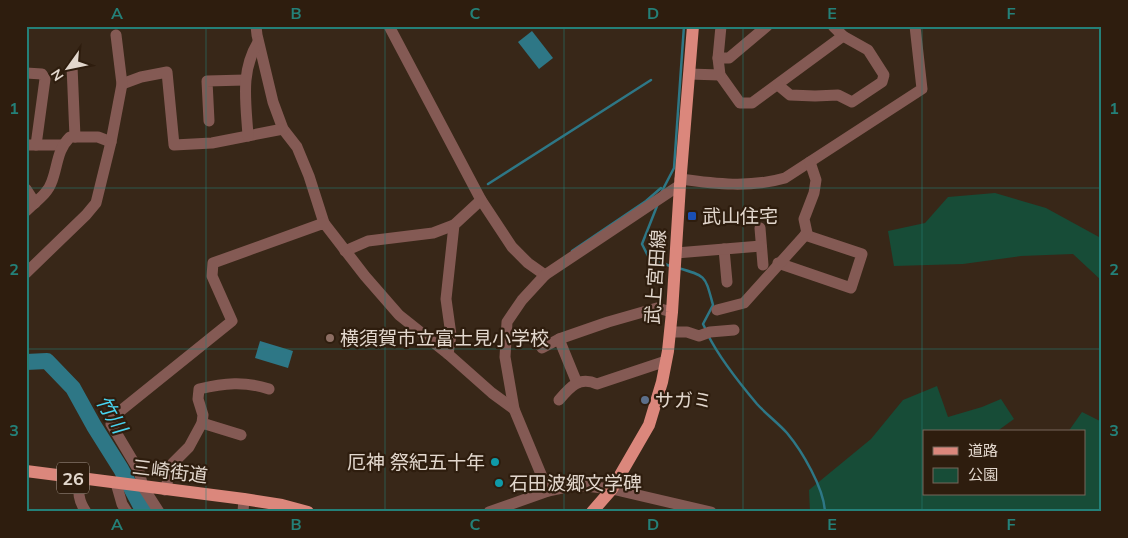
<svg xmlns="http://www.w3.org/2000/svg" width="1128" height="538" viewBox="0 0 1128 538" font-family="Mulish,'Noto Sans JP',sans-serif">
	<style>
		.green { fill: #174c37 }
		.water { fill: #2e7786 }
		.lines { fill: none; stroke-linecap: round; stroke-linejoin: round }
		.stream { stroke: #2e7786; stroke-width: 2.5 }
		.river { stroke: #2e7786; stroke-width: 16 }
		.minor { stroke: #845a54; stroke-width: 11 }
		.major { stroke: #db877c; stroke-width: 12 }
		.grid { fill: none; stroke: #248078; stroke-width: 1; stroke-opacity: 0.55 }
		.transit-dot { fill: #1a4fb4; stroke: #2e1d0e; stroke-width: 2 }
		.education-dot { fill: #8d6e63; stroke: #2e1d0e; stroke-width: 2 }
		.service-dot { fill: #5c6f8a; stroke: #2e1d0e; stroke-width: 2 }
		.culture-dot { fill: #0f9aa8; stroke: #2e1d0e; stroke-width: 2 }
		.labels { text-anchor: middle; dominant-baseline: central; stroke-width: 4.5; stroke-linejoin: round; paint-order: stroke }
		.shield { fill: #2e1d0e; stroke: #ac9f94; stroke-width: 1 }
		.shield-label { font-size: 18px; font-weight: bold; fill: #e2d7cd }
		.poi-label { font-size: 19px; fill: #e2d7cd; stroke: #2e1d0e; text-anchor: start }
		.street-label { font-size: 19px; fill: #e2d7cd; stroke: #2e1d0e }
		.water-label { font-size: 20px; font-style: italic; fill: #48d5f1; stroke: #2e1d0e }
		.neatline { fill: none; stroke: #248078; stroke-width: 2 }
		.grid-label { font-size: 16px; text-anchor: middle; font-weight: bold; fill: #248078 }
	</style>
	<rect width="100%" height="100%" fill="#382718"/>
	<g class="green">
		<polygon points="995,193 1046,208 1099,237 1102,241 1102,281 1073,254 1021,256 963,264 894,266 888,231 925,223 948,197"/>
		<polygon points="937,386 948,417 982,407 1001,399 1014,419 996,432 924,432 924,494 1084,494 1084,432 1068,432 1082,412 1102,422 1102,512 810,512 809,490 871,439 903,400"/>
	</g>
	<g class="water">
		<polygon points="532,31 553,58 539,69 518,42"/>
		<polygon points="260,341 293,351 288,368 255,358"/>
	</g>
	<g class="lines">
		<g class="stream">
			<polyline points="488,184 651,80"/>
			<polyline points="661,193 674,168 684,26"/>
			<polyline points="657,206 642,244 649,258 670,266"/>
			<polyline points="572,251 646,201 661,188"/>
			<path d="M678,268C707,276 705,276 713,305L703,324L706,330"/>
			<path d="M708,335C719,357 741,385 757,404C766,414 778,423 787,433C802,451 824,488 825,512"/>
		</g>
		<polyline class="river" points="26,362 47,361 73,388 94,426 121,469 144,512"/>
		<g class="minor">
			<polyline points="256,26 257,35 273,102 283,129 297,147 309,176 324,223"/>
			<polyline points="389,26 481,200 512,247 528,263 545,275"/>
			<polyline points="721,26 718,58 720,75 740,103 752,103 843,36"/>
			<polyline points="718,58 729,58 767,26"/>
			<polyline points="72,66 75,137"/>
			<polyline points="26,73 42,74 45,79 36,145"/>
			<polyline points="689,74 720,75"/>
			<polyline points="122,84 141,77 167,72 174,145 212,143 283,129"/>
			<polyline points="778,85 790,95 815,96 838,95 852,102 882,82 884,75 868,50 843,36 833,26"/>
			<polyline points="209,121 207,81 245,80"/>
			<path d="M248,136C246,102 240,72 258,42"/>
			<polyline points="26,145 62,145"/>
			<path d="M680,179C716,184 750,188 785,178L922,89L915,26"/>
			<polyline points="26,189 35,203"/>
			<path d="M26,211C35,202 48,194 52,181C58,165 57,150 70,137H98L111,142"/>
			<polyline points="760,228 763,265"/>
			<polyline points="724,249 727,282"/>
			<polyline points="345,251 368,241 433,233 454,225"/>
			<polyline points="676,253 761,246"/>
			<polyline points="778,263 851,288 862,254 805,235"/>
			<polyline points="26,273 86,215 96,203 111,142 122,84 116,35"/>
			<polyline points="717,310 744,303 807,233 804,219 814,193 816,180 810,162"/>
			<polyline points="670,332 687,332 699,336 710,332 734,330"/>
			<polyline points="559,339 577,383"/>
			<polyline points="542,348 559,339 608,322 657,308 672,312"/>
			<polyline points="448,354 451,335 446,299 454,225 481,200"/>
			<path d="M559,400C570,387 579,376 597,384L666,361"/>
			<polyline points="202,423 241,435"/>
			<path d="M80,479C78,493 78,500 86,512"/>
			<polyline points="116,483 122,504 127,512"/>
			<path d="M165,490L173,463L189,447L202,423L203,415L198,399L199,389C224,383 245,381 269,389"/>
			<polyline points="548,491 514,409 505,357 507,322 522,300 545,275 680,185"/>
			<polyline points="159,512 143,487 139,471 111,424 114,416 232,321 212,276 213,263 324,223 365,276 399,315 448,354 492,393 514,409"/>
			<polyline points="243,512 244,499"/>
			<polyline points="489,512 548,491 576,485 612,489 711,512"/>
		</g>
		<g class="major">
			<polyline points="26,471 244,499 282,505 308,512"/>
			<polyline points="592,512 612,489 649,425 662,382 668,351 672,312 680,185 693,26"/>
		</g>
	</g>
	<path class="grid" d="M206,26V512M385,26V512M564,26V512M743,26V512M922,26V512M26,188H1102M26,349H1102"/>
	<rect class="transit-dot" x="687" y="211" width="10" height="10" rx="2.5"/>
	<circle class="education-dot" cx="330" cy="338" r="5"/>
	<circle class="service-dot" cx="645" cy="400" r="5"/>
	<g class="culture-dot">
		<circle cx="495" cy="462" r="5"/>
		<circle cx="499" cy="483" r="5"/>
	</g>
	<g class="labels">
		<rect class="shield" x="57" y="462.5" width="32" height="31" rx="4"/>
		<g class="shield-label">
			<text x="73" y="478">26</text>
		</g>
		<g class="poi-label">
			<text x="702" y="216">武山住宅</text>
			<text x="340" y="338">横須賀市立富士見小学校</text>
			<text x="655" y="400">サガミ</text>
			<text x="485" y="462" text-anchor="end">厄神 祭紀五十年</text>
			<text x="509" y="483">石田波郷文学碑</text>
		</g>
		<g class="street-label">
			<text transform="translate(655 277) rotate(-86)">武上宮田線</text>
			<text transform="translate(170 471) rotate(7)">三崎街道</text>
		</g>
		<g class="water-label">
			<text transform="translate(112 414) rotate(60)">竹川</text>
		</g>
	</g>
	<rect width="1128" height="538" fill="none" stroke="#2e1d0e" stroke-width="55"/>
	<rect x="923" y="430" width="162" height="65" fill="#2e1d0e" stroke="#76675a"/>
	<rect x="933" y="447" width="25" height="8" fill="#db877c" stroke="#76675a"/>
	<text x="968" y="456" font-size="15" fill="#e2d7cd">道路</text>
	<rect x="933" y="468" width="25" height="15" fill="#174c37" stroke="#76675a"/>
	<text x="968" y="480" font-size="15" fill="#e2d7cd">公園</text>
	<g transform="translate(68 68) rotate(237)" stroke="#2e1d0e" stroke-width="4" paint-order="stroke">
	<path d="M0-4L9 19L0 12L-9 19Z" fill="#e2d7cd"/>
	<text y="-8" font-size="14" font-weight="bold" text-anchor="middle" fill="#e2d7cd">N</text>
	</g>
	<rect x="28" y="28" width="1072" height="482" class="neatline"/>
	<g class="grid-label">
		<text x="117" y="19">A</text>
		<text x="296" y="19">B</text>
		<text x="475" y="19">C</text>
		<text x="653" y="19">D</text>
		<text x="832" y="19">E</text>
		<text x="1011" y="19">F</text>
		<text x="14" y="114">1</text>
		<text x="1114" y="114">1</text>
		<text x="14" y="275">2</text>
		<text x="1114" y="275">2</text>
		<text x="14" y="436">3</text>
		<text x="1114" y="436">3</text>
		<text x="117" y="530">A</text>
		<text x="296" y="530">B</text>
		<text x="475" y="530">C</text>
		<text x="653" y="530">D</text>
		<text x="832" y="530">E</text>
		<text x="1011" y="530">F</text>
	</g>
</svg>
